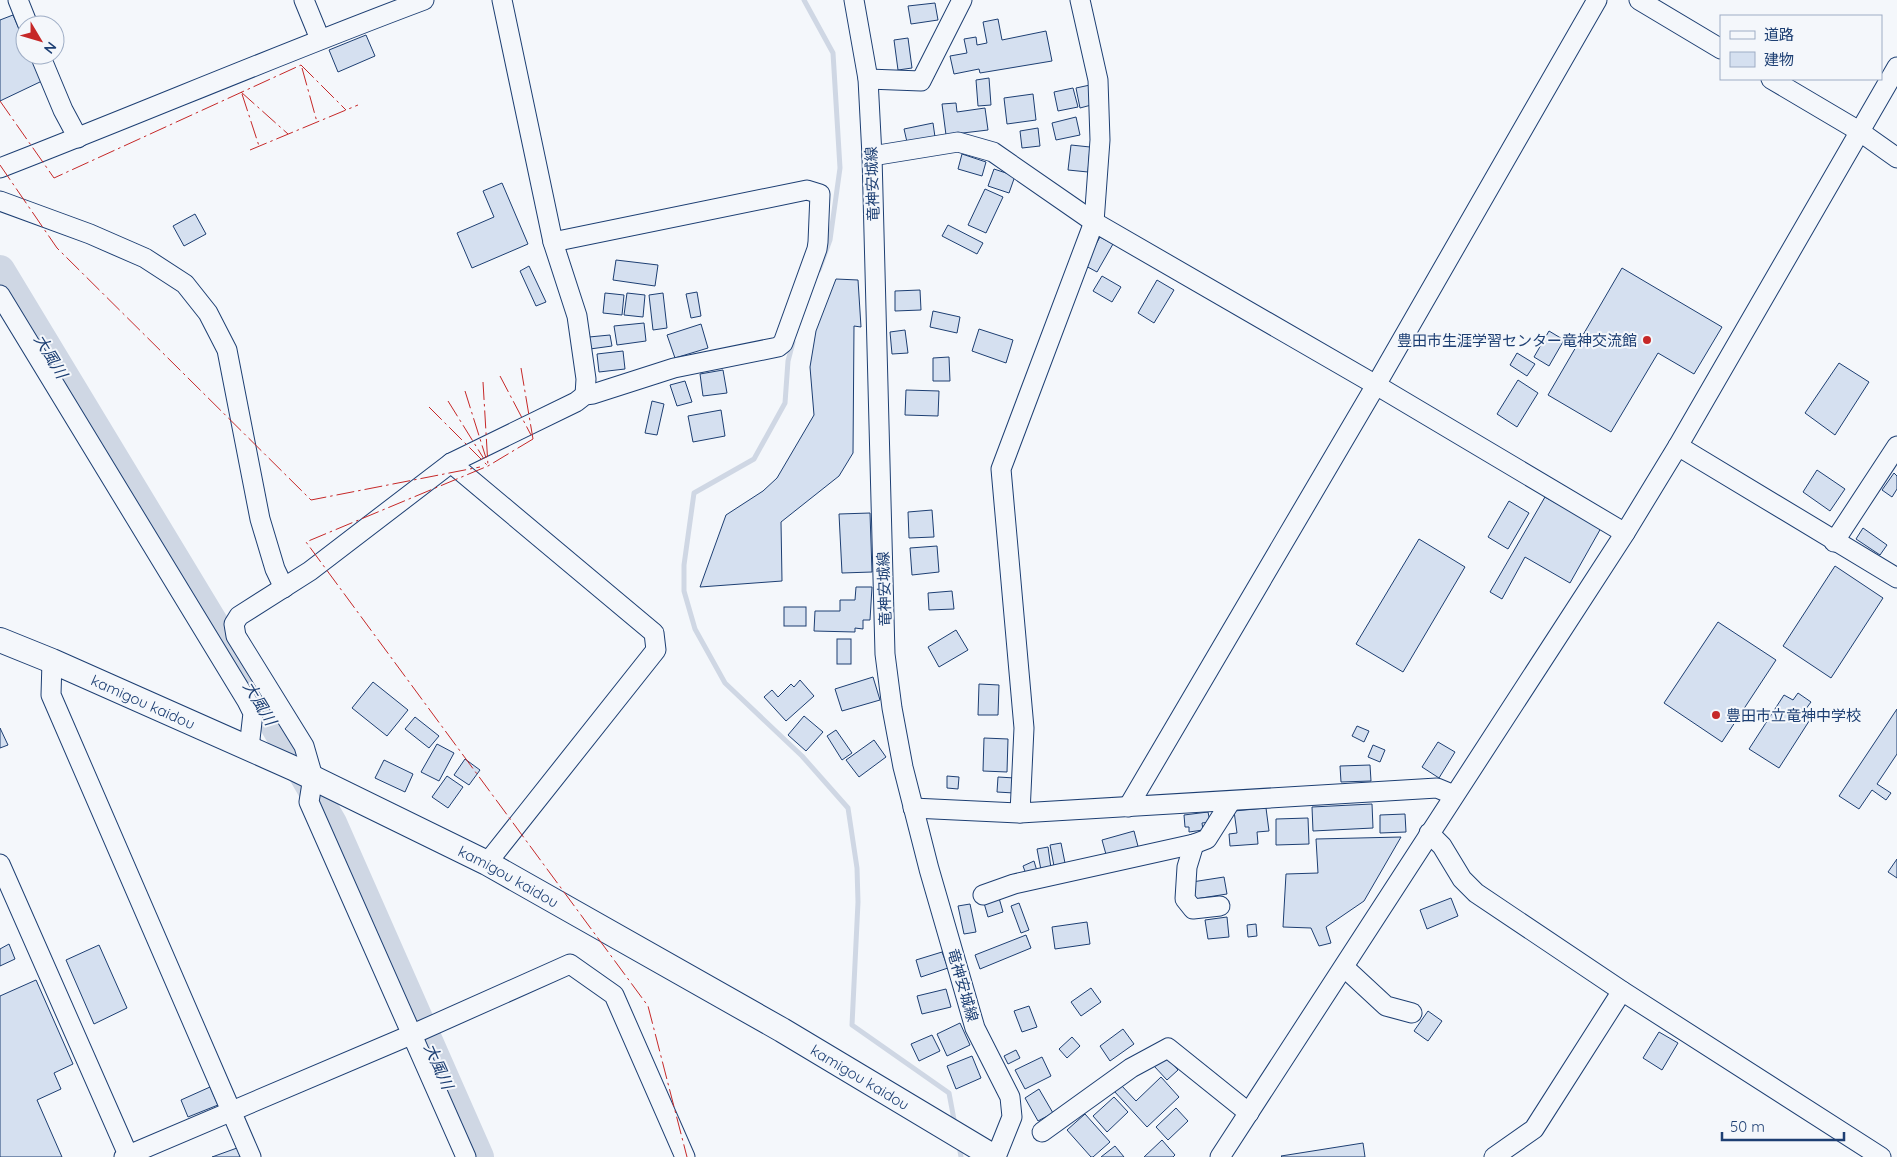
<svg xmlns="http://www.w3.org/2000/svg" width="1897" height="1157" viewBox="0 0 1897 1157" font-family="Quicksand,'Noto Sans JP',sans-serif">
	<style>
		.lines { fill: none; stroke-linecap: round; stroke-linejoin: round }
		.stream { stroke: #cfd7e4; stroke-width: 5 }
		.river { stroke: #cfd7e4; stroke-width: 30 }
		.building { fill: #d5e0f0; stroke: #1d3f73 }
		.minor-casing { stroke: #1d3f73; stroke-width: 21 }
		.major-casing { stroke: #1d3f73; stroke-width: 26 }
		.minor { stroke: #f4f7fb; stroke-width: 19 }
		.major { stroke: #f4f7fb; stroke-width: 24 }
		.power { stroke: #c62828; stroke-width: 1; stroke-dasharray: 18 4 2.5 4; stroke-linecap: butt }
		.poi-dot { fill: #c62828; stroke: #f4f7fb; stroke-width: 2 }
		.labels { text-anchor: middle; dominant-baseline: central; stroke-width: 4; stroke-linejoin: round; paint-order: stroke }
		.street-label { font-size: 15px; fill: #1d3f73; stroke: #f4f7fb }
		.poi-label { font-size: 15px; fill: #1d3f73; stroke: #f4f7fb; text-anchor: end }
		.water-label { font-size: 16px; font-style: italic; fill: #1d3f73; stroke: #f4f7fb }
	</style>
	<rect width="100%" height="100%" fill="#f4f7fb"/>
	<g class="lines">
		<g class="stream">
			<polyline points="804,0 833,53 840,168 830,240 819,270"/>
			<polyline points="793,342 788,361 785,403 754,459 694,493 684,565 684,591 695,629 725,683 802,756 848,808 857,868 858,902 852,1025 949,1093 955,1125"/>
			<polyline points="959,1145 961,1157"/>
		</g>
		<polyline class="river" points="0,270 263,705 332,823 479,1157"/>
	</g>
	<g class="building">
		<polygon points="935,3 938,20 911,24 908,6"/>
		<polygon points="13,15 25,42 25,55 31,55 42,81 0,101 0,20"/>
		<polygon points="998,19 1002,40 1046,31 1052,61 980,73 979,69 954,74 950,56 967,53 964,39 976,37 977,45 987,43 983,22"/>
		<polygon points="366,35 375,56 338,72 329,50"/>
		<polygon points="908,38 912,68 898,70 894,40"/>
		<polygon points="989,78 991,105 978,106 976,80"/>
		<polygon points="1090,85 1095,104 1080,108 1076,88"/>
		<polygon points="1073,88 1078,107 1058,111 1054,92"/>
		<polygon points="1033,94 1036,120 1007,124 1004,98"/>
		<polygon points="956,103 957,112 985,108 988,130 946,135 942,104"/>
		<polygon points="1076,117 1080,135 1056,140 1052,123"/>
		<polygon points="933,123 935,137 907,142 904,129"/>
		<polygon points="1038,128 1040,146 1022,148 1020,131"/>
		<polygon points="1071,145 1090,147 1088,172 1068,170"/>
		<polygon points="962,154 986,162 982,176 958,169"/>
		<polygon points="994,169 1015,176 1009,193 988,186"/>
		<polygon points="502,183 528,244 472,268 457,233 494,217 483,191"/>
		<polygon points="985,189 1003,197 986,233 968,225"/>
		<polygon points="195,214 206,234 184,246 173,226"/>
		<polygon points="948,225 983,243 977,254 942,236"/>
		<polygon points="1100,237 1113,244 1097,272 1084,265"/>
		<polygon points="616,260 658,265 655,286 613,280"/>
		<polygon points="529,266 546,302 536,306 520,271"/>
		<polygon points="1622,268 1722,327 1694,374 1658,353 1611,432 1548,395"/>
		<polygon points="1102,276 1121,287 1112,302 1093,291"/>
		<polygon points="836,279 858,280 861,327 854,326 853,453 839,476 781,522 782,581 700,587 726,515 763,491 777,478 814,415 810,367 816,331"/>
		<polygon points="1157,280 1174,290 1154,323 1138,313"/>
		<polygon points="920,290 921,310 895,311 895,291"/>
		<polygon points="697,292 701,316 691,318 686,294"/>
		<polygon points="605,293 624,295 622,315 603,313"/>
		<polygon points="627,293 645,295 643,317 624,315"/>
		<polygon points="663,293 667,328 653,330 649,295"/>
		<polygon points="933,311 960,317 957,333 930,327"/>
		<polygon points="644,323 646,341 617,345 614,326"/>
		<polygon points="701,324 708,348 675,358 667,335"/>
		<polygon points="979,329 1013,340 1006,363 972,351"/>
		<polygon points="905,330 908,353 892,354 890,332"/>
		<polygon points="1549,331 1564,340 1549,366 1534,357"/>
		<polygon points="610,335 612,346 590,349 589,337"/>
		<polygon points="623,351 625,369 599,372 597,354"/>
		<polygon points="1517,353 1535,364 1527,376 1510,365"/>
		<polygon points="949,357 950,381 933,381 933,358"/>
		<polygon points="1839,363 1869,382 1835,435 1805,413"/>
		<polygon points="723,370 727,393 703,396 700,374"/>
		<polygon points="1518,380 1538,393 1517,427 1497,414"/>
		<polygon points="685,381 692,402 677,406 670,385"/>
		<polygon points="906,390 939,391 938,416 905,415"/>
		<polygon points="652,401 664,404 657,435 645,433"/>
		<polygon points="721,410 725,436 693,442 688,416"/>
		<polygon points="1817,470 1845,489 1830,511 1803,492"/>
		<polygon points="1894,473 1897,476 1897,489 1892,497 1882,490"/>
		<polygon points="1545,497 1601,528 1570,583 1525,557 1502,599 1490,592"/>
		<polygon points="1509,501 1529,513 1508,549 1488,537"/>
		<polygon points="932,510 934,537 909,538 908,512"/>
		<polygon points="870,513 872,572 842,573 839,514"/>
		<polygon points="1863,528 1887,545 1880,555 1856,539"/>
		<polygon points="1419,539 1465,567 1403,672 1356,644"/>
		<polygon points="937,546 939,572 912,575 910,548"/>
		<polygon points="1835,566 1883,598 1831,678 1783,646"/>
		<polygon points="856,587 872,587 870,620 863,620 863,629 855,628 855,632 814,631 815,611 840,611 840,600 855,600"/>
		<polygon points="952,591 954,609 929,610 928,593"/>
		<rect x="784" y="607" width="22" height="19"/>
		<polygon points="1718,622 1776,660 1722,742 1664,703"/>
		<polygon points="956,630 968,650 939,667 928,647"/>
		<rect x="837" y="639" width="14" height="25"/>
		<polygon points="873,677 880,700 842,711 835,689"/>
		<polygon points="800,680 814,696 786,721 764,697 772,690 778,697 791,684 794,687"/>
		<polygon points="373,682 408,710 387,736 352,708"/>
		<polygon points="979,684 999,685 998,715 978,715"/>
		<polygon points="1798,693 1811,702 1805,710 1813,715 1779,768 1749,749 1784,695 1793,700"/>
		<polygon points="1897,709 1897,754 1877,784 1891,793 1886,800 1872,790 1859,809 1839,796"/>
		<polygon points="804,716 823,732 806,751 788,735"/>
		<polygon points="415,717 439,736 429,748 405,729"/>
		<polygon points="1357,726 1369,731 1364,742 1352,736"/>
		<polygon points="0,728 8,745 0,748"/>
		<polygon points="836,730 852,753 842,760 827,736"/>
		<polygon points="984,738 1008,739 1007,772 983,771"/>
		<polygon points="874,740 886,757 859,777 846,760"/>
		<polygon points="1438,742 1455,752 1439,778 1422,767"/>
		<polygon points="437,744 454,753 439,781 421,772"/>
		<polygon points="1373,745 1385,750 1380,762 1368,757"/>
		<polygon points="465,759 480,770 469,785 454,775"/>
		<polygon points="384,760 413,774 405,792 375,778"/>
		<polygon points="1370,765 1371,781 1341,782 1340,766"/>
		<polygon points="447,776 463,787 448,808 432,797"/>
		<polygon points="947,776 959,777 958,789 947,788"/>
		<polygon points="998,777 1015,778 1014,793 997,792"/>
		<polygon points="1372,804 1373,828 1313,831 1312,807"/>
		<polygon points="1266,808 1269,831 1257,832 1258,844 1230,846 1229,834 1237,833 1234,811"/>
		<polygon points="1208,812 1210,822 1202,823 1203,830 1189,832 1189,827 1185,827 1184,815"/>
		<polygon points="1405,814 1406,832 1380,833 1380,815"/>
		<polygon points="1308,818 1309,844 1276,845 1276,819"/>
		<polygon points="1134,831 1139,850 1107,858 1102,840"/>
		<polygon points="1401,837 1364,901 1326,927 1331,943 1319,946 1311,928 1283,927 1286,874 1318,873 1316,839"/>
		<polygon points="1061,843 1065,863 1054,866 1050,845"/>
		<polygon points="1048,847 1051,868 1041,870 1037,849"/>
		<polygon points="1897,859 1897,878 1888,872"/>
		<polygon points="1034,861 1037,871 1026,874 1023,866"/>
		<polygon points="1224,877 1227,894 1195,899 1192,882"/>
		<polygon points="999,898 1003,912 988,917 984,903"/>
		<polygon points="1451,898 1458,916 1427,929 1420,910"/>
		<polygon points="1019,903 1029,930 1021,933 1011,906"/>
		<polygon points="970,904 976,932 964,934 958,906"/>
		<polygon points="1227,917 1229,937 1208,939 1205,920"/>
		<polygon points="1087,922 1090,944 1055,949 1052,927"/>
		<polygon points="1256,924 1257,936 1248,937 1247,925"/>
		<polygon points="1026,935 1031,948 980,969 975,955"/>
		<polygon points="9,944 15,959 0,966 0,949"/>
		<polygon points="99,945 127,1008 94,1024 66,960"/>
		<polygon points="942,952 948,968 921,977 916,960"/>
		<polygon points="36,980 73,1064 54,1073 61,1089 37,1100 62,1157 0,1157 0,996"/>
		<polygon points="1091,988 1101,1002 1081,1016 1071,1002"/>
		<polygon points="946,989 951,1007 922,1014 917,996"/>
		<polygon points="1029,1006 1037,1027 1022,1032 1014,1011"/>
		<polygon points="1428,1011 1442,1021 1428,1041 1414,1031"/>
		<polygon points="960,1023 970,1045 947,1056 937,1034"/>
		<polygon points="1123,1029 1134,1044 1110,1061 1100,1046"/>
		<polygon points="1659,1032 1678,1043 1662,1070 1643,1058"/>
		<polygon points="932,1035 940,1051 919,1061 911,1044"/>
		<polygon points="1072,1037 1080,1046 1067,1058 1059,1049"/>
		<polygon points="1016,1050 1020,1058 1008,1064 1004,1056"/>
		<polygon points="972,1056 981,1078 956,1089 947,1066"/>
		<polygon points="1166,1056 1178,1070 1167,1080 1154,1066"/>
		<polygon points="1042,1057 1051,1076 1025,1089 1015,1070"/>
		<polygon points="1161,1077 1179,1097 1147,1127 1114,1091 1121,1085 1136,1101"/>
		<polygon points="210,1087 218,1105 188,1117 181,1100"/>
		<polygon points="1039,1089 1053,1113 1038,1121 1025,1098"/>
		<polygon points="1114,1097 1128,1112 1107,1132 1093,1116"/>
		<polygon points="1176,1108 1188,1121 1168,1140 1156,1127"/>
		<polygon points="1085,1114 1110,1142 1093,1157 1091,1157 1067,1130"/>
		<polygon points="1162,1140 1175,1155 1173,1157 1144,1157"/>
		<polygon points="1363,1143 1365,1157 1282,1157 1281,1156"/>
		<polygon points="1115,1146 1124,1157 1101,1157"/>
		<polygon points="237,1148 241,1157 212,1157"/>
	</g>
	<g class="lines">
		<g class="minor-casing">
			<g id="minor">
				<polyline points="18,0 28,25"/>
				<polyline points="304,0 320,39"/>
				<polyline points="502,0 553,242 577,316 586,379 585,395"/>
				<polyline points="854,0 868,79 872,156 885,654 892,708 903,767 929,869 975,1028 1010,1097 1012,1117 996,1157"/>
				<polyline points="1639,0 1721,49"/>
				<polyline points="40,55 63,110 78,138"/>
				<polyline points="868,79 921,81 962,0"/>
				<polyline points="1771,79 1859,131 1897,158"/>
				<polyline points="872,156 958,142 993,152 1094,222 1376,385 1625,533"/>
				<path d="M0,168C142,113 282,53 424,0"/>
				<polyline points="0,201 90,234 145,258 185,284 208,313 227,350 260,519 275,569 284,588"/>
				<polyline points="0,295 247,701 253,713 249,748"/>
				<polyline points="1678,446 1897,578"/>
				<polyline points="451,463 654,633 656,650 487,863"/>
				<polyline points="1834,542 1897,446"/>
				<polyline points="52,661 51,695 251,1157"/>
				<polyline points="1128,807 1376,385 1597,0"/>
				<polyline points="913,808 1020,813 1437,788 1454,795"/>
				<polyline points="1020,813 1024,728 1001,469 1094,222 1100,140 1098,80 1080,0"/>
				<polyline points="1429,833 1442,846 1462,879 1476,893 1622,991 1881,1157"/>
				<polyline points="1194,844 1187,867 1185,899 1193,909 1220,906"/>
				<polyline points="0,864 129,1157"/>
				<polyline points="983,895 1014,884 1194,844 1207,839 1231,801"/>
				<polyline points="1345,968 1386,1006 1412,1013"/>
				<polyline points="1042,1132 1131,1068 1168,1048 1249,1113"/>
				<polyline points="124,1157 413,1034 570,964 614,995 685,1157"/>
				<polyline points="466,1157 309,802 313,777 304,746 236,636 234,624 239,616 310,571 451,463 576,402 585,395 593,394 674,368 778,347 783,343 817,249 818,242 820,194 807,190 553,242"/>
				<polyline points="1220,1157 1625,533 1678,446 1897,67"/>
				<polyline points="1494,1157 1534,1129 1622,991"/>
			</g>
		</g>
		<g class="major-casing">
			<g id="major">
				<path id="s1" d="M0,640L52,661L293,768L487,863L782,1030L994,1157"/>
			</g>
		</g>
		<use href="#minor" class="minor"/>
		<use href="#major" class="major"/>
		<g class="power">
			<polyline points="301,65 346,110"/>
			<polyline points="302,68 317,122"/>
			<polyline points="241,92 288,134"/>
			<polyline points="242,94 259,146"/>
			<polyline points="0,101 54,178 301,65"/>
			<polyline points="250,150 358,105"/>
			<polyline points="0,165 57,248 311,500 480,467"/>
			<polyline points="521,368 533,439"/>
			<polyline points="500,376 531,435"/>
			<polyline points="483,382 488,466"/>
			<polyline points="465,391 486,458"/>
			<polyline points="448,401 484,459"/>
			<polyline points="429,407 488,466"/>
			<polyline points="533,439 488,466 306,542 648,1006 687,1157"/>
		</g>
	</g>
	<g class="poi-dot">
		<circle cx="1647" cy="340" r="5"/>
		<circle cx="1716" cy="715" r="5"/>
	</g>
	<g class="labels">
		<g class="street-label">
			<text transform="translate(872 184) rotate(-92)">竜神安城線</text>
			<text transform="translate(884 589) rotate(-92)">竜神安城線</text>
			<text stroke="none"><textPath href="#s1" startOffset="156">kamigou kaidou</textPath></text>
			<text stroke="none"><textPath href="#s1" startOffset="561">kamigou kaidou</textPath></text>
			<text transform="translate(963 985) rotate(74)">竜神安城線</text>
			<text stroke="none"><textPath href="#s1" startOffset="966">kamigou kaidou</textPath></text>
		</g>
		<g class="poi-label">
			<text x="1637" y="340">豊田市生涯学習センター竜神交流館</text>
			<text x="1726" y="715" text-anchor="start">豊田市立竜神中学校</text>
		</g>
		<g class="water-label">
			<text transform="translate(51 356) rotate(59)">大風川</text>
			<text transform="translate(260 703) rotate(59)">大風川</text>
			<text transform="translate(439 1066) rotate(66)">大風川</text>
		</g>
	</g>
	<rect x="1720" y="15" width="162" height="65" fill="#f4f7fb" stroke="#9eadc5"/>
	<rect x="1730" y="31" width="25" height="8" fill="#f4f7fb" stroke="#9eadc5"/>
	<text x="1764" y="40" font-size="15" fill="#1d3f73">道路</text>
	<rect x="1730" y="52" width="25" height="15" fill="#d5e0f0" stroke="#9eadc5"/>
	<text x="1764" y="65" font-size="15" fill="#1d3f73">建物</text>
	<g transform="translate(40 40) rotate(128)"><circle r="24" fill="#f4f7fb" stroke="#9eadc5"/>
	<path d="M0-4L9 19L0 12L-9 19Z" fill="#c62828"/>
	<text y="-8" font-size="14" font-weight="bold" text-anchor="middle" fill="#1d3f73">N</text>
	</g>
	<path d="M1722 1132v8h122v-8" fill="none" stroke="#1d3f73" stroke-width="2.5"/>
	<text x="1730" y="1132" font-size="15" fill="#1d3f73" stroke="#f4f7fb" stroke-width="4" paint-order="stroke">50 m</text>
</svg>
